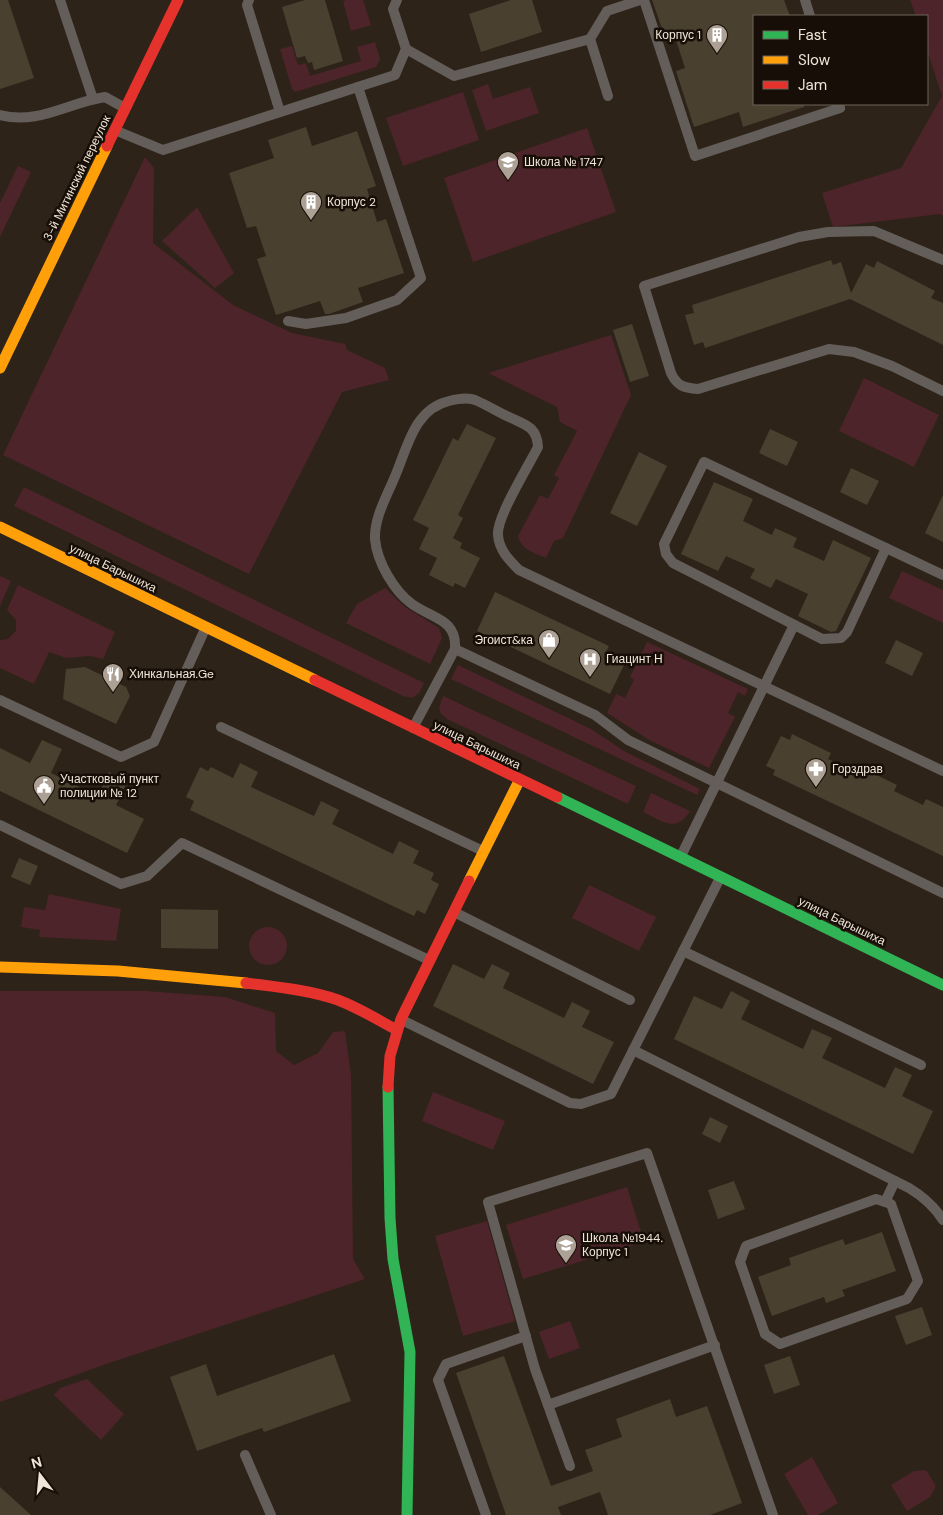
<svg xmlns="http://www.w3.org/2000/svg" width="943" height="1515" viewBox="0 0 943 1515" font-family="'DM Sans',sans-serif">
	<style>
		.green { fill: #4c242a }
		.building { fill: #49402f }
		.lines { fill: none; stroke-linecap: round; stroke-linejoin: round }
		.lane { stroke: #645e5a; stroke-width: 10 }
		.fast { stroke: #30b455; stroke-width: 11 }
		.slow { stroke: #ff9f0a; stroke-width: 11 }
		.jam { stroke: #e5322d; stroke-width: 11 }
		.labels { text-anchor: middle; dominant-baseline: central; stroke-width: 5; stroke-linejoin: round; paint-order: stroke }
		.poi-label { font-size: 12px; fill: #f1e5d9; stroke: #170f07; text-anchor: start }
		.street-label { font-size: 12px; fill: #f1e5d9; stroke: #170f07 }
	</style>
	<rect width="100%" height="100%" fill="#2e2319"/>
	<g class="green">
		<polygon points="347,0 363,0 371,25 351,31 343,1"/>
		<polygon points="910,0 943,0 943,216 940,214 833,227 822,193 901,168 942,96 927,50 927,16 916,16"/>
		<polygon points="375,42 380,59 376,67 295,92 292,89 280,49 292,46 298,65 306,63 310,76 361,61 357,47"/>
		<polygon points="488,84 493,99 530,87 539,113 486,131 472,90"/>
		<polygon points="463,92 479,140 403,166 386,118"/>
		<polygon points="587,128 616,212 473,262 444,178"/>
		<polygon points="145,157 154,168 153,243 233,305 292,333 345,344 347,350 385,368 389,380 342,392 249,574 3,455"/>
		<polygon points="18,166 31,172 0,237 0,203"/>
		<polygon points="197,207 234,273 215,288 162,241"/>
		<path d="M611,335L631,395L563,538L554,541L546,558C535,553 521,550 518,536L540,495L548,499L559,478L554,475L577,431L560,422L557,407L488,373Z"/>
		<polygon points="864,378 939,415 914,467 839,431"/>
		<polygon points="24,487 424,683 419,693 412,698 403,696 14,506"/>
		<polygon points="902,571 943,590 943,623 889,598"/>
		<polygon points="0,576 11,581 0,606"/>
		<polygon points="18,585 115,632 103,659 90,656 66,658 49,652 34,684 0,668 0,640 8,639 16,631 16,620 7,610"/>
		<polygon points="385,588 405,607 439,628 442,638 430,664 346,623 357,604"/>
		<polygon points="647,642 748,689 745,696 738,692 728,713 735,717 709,768 651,741 607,713 616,694 625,698 634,680 630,677"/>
		<polygon points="458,665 591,729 624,751 700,789 697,795 451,679"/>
		<polygon points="443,696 636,786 628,804 447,719 441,714 439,708"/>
		<path d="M651,793L690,811C676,834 662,821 643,812Z"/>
		<polygon points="589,885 656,917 639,951 572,918"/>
		<polygon points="49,894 121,909 116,941 39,937 40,930 21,927 24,907 45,910"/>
		<circle cx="268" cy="946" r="19"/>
		<polygon points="0,991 146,991 225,997 275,1013 276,1051 294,1065 318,1053 333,1032 345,1031 351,1075 353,1259 365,1279 109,1363 0,1402"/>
		<polygon points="433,1092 505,1121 493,1150 422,1121"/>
		<polygon points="627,1187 644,1242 523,1279 506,1225"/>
		<polygon points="487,1221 515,1321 463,1336 435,1236"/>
		<polygon points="570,1321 580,1348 549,1359 539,1332"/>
		<polygon points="87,1379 124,1414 101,1440 54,1395 60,1388"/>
		<polygon points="812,1457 838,1503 818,1515 808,1515 784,1474"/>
		<polygon points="926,1470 936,1486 930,1497 907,1511 891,1485 914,1471"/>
	</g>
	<g class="building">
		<polygon points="0,0 8,0 34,78 0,89"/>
		<polygon points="305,0 325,0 343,61 314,70 312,62 308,63 305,56 297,58 282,7"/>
		<polygon points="511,0 532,0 542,32 481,52 469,14"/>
		<polygon points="652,0 784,0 790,16 754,16 754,104 804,104 804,107 743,127 739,112 694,127 676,71 685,68 675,37 666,40"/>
		<polygon points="306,127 312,146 357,131 376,186 367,189 377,222 386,219 404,273 358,288 363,302 329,314 325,314 320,301 276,315 257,259 266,256 256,226 247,228 229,173 274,158 268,140"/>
		<polygon points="831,260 833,265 841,262 851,293 866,264 874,268 877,261 935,291 931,298 943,303 943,345 850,299 705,348 703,342 694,345 685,315 694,313 692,305"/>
		<polygon points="632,324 649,376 630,382 613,330"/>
		<polygon points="467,424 496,438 458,515 463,518 453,538 462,543 460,548 480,558 465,588 455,583 453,587 429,575 437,558 419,549 429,528 413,520 453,438 458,441"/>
		<polygon points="770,429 798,442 787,466 759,453"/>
		<polygon points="639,452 667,466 637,526 610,513"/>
		<polygon points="851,468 879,481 867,505 840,492"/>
		<polygon points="714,482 753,499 743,521 772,535 775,528 797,538 793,547 824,561 833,540 871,558 836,631 831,632 798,616 808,594 776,579 771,588 750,578 755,569 726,556 718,571 681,554"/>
		<polygon points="943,495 943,542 925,533"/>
		<polygon points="495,592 609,646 606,652 626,661 610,694 477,631"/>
		<polygon points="896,640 923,653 912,676 885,663"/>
		<polygon points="85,667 126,687 130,696 116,724 63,699 66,669"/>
		<polygon points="792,734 831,753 828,759 857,773 860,767 897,785 894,791 923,805 926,799 943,807 943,856 773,775 775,770 766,766 781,736 790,740"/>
		<polygon points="42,740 62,749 51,773 98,796 109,772 128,781 116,805 144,819 127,853 0,791 0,748 30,763"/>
		<polygon points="240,763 258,772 251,787 314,816 321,801 339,810 332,824 393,854 399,841 419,851 413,863 434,873 431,880 439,884 425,914 417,910 414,916 190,810 194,801 186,797 200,767 208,771 211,767 233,778"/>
		<polygon points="19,858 38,866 30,885 11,877"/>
		<polygon points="161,909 218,910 218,949 161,948"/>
		<polygon points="453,964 484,979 492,964 510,973 503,988 564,1018 572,1002 590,1011 582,1027 614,1042 593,1084 433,1006"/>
		<polygon points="731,991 750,1001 741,1019 803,1049 812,1029 821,1033 832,1038 822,1058 885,1088 895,1067 912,1075 902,1096 933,1111 913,1154 674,1039 694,996 722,1009"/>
		<polygon points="710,1117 728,1126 720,1143 702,1134"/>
		<polygon points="734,1181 745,1209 718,1219 708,1190"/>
		<polygon points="882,1232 896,1271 842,1290 845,1296 826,1303 824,1297 772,1316 758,1277 791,1265 789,1258 843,1239 845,1245"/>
		<polygon points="922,1307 932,1335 906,1345 895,1316"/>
		<polygon points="334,1354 351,1401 264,1432 262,1428 197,1451 170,1377 206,1364 217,1396"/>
		<polygon points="504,1356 551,1486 593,1471 585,1450 622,1437 616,1419 670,1399 676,1417 707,1406 742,1503 710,1515 608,1515 600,1492 558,1507 561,1515 506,1515 456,1373"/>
		<polygon points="790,1356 800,1385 774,1394 764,1365"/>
		<polygon points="0,1487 31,1515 0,1515"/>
	</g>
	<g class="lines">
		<g class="lane">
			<polyline points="60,0 93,99"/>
			<polyline points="249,0 247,5 280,112"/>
			<polyline points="644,0 695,156 840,108 839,104"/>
			<polyline points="805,0 810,16"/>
			<polyline points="590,39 607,11 640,0"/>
			<polyline points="406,49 454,76 590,39 608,96"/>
			<path d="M0,115C38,125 67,103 105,97L125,108"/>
			<polyline points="117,131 163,150 395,75 406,49 393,9 397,0"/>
			<path d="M943,260L874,231L828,232L799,237L644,286L671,373C677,386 684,388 698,389L829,349L854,352L892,366L943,391"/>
			<polyline points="288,321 306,324 346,318 397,300 421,278 358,87"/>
			<polygon points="704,462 886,548 847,632 841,638 822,639 673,563 666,554 664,544"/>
			<polyline points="886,548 943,575"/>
			<polyline points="455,649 595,715 628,740 943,893"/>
			<polyline points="0,700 121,757 154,742 205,629"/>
			<polyline points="221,727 483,851"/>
			<path d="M413,728L455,649C457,619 433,619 412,604C394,591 377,562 375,539C374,517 388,494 396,474C408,445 415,409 449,401C457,399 467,397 475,400C487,405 498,412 509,417C526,425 537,427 538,447C529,465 496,518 498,535C499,550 509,560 519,570L943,771"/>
			<polyline points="0,825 121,884 147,876 182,843 429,960"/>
			<polyline points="681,856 794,625"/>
			<polyline points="454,912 630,1000"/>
			<polyline points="683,951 921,1065"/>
			<polyline points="402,1020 570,1103 581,1104 611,1094 720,878"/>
			<path d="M633,1050L909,1188C924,1197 934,1206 943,1220"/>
			<polyline points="885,1202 876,1199 746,1246 740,1262 765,1334 780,1344 907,1299 918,1281 891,1204 885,1202 895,1181"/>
			<polyline points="548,1405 715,1345"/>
			<polyline points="245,1455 271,1515"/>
			<polyline points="570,1466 535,1369 488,1202 647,1153 773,1515"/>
			<polyline points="486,1515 438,1380 446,1364 526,1336"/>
		</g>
		<g class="fast">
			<polyline points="557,797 943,985"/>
			<polyline points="388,1087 390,1218 393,1259 410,1352 407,1515"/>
		</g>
		<g class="slow">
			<polyline points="0,368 107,146"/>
			<polyline points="0,527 315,680"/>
			<polyline points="469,881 519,781"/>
			<polyline points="0,967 118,971 246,983"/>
		</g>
		<g class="jam">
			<polyline points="107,146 178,0"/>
			<polyline points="315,680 557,797"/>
			<path d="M246,983C277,987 309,990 338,1000C359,1008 378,1020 397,1030"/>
			<polyline points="388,1087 390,1056 401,1019 469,881"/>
		</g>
	</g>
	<defs>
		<g id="building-pin" transform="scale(1.125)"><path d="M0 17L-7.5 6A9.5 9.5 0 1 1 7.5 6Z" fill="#ada196" stroke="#170f07"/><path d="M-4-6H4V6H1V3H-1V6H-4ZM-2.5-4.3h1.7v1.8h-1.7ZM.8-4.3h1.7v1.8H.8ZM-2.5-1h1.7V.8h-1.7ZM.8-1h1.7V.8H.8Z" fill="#fff"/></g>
		<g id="school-pin" transform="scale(1.125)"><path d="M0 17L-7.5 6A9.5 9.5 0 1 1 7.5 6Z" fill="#ada196" stroke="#170f07"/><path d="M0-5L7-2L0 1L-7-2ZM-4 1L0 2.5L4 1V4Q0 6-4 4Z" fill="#fff"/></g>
		<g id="shop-pin" transform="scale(1.125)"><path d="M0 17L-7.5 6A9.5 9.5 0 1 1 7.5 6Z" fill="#ada196" stroke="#170f07"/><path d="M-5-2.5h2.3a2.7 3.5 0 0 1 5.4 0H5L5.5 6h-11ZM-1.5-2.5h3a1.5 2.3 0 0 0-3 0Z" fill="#fff"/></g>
		<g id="hospital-pin" transform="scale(1.125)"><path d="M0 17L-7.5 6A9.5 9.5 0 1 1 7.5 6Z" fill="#ada196" stroke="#170f07"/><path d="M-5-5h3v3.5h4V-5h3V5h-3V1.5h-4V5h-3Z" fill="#fff"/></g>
		<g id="restaurant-pin" transform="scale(1.125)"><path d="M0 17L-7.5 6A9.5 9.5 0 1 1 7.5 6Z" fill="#ada196" stroke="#170f07"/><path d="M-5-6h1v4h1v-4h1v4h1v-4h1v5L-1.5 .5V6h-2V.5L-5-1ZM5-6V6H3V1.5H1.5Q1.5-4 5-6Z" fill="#fff"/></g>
		<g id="pharmacy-pin" transform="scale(1.125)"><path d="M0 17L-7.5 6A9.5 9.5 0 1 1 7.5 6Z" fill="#ada196" stroke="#170f07"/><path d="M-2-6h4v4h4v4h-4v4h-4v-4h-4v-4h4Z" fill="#fff"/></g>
		<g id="civic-pin" transform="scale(1.125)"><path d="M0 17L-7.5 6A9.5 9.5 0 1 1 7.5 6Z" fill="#ada196" stroke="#170f07"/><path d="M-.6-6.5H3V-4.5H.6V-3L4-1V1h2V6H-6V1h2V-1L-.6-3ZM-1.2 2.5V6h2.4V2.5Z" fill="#fff"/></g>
	</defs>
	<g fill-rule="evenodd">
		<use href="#building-pin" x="717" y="35"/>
		<use href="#school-pin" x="508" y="162"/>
		<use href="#building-pin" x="311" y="202"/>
		<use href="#shop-pin" x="549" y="640"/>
		<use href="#hospital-pin" x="590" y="659"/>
		<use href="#restaurant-pin" x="113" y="674"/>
		<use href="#pharmacy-pin" x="816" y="769"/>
		<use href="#civic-pin" x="44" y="786"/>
		<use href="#school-pin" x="566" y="1245"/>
	</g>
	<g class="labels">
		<g class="poi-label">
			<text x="701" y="35" text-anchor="end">Корпус 1</text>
			<text x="524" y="162">Школа № 1747</text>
			<text x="327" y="202">Корпус 2</text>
			<text x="533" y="640" text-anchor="end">Эгоист&amp;ка</text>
			<text x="606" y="659">Гиацинт Н</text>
			<text x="129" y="674">Хинкальная.Ge</text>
			<text x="832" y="769">Горздрав</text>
			<text x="60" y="779">Участковый пункт<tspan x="60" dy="14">полиции № 12</tspan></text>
			<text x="582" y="1238">Школа №1944.<tspan x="582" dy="14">Корпус 1</tspan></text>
		</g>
		<g class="street-label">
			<text transform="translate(77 178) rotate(-64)">3-й Митинский переулок</text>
			<text transform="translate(113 568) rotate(26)">улица Барышиха</text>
			<text transform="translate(477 745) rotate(26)">улица Барышиха</text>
			<text transform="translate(842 921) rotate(26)">улица Барышиха</text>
		</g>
	</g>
	<rect x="753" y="15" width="175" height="90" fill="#170f07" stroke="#6e655b"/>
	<rect x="763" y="31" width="25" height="8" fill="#30b455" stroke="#6e655b"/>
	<text x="798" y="40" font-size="15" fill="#f1e5d9">Fast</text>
	<rect x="763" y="56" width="25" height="8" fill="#ff9f0a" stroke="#6e655b"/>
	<text x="798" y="65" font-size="15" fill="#f1e5d9">Slow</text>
	<rect x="763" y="81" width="25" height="8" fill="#e5322d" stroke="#6e655b"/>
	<text x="798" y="90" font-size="15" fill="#f1e5d9">Jam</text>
	<g transform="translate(40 1475) rotate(344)" stroke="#170f07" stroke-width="4" paint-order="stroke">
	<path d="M0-4L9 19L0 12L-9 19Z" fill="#f1e5d9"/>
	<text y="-8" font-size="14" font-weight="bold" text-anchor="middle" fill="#f1e5d9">N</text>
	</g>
</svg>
